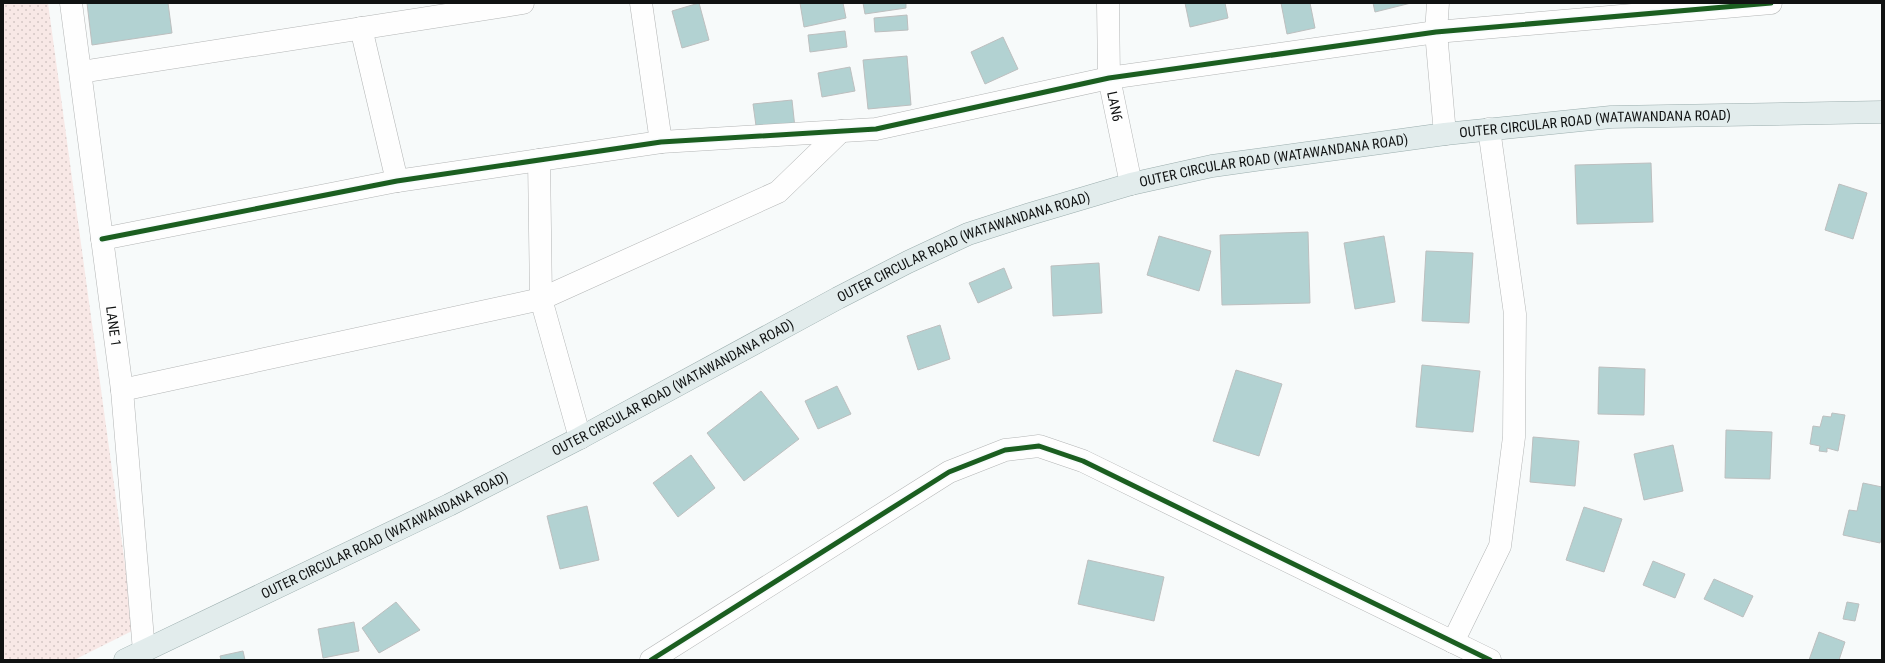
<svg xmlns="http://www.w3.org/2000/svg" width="1885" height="663" viewBox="0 0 1885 663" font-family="'Roboto Condensed',sans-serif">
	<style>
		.grass { fill: url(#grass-dots) }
		.building { fill: #b2d2d2; stroke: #bdbfbf }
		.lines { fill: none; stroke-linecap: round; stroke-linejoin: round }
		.minor-casing { stroke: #b3b5b5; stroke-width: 23 }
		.major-casing { stroke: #9caeae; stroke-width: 23 }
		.minor { stroke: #fefefe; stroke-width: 22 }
		.major { stroke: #e2ecec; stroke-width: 22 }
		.cycleway-casing { stroke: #f6fbfb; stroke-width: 8 }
		.cycleway { stroke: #1b5e20; stroke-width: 5 }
		.labels { text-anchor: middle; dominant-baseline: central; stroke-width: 3; stroke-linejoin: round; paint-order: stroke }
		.street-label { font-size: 14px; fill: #101212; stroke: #f6fbfb }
	</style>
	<defs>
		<pattern id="grass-dots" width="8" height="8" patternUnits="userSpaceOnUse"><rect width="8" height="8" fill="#f8e8e6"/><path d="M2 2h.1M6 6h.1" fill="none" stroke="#d4c6c4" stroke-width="1.8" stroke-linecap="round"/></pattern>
	</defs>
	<rect width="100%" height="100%" fill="#f7fafa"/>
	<polygon class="grass" points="3,3 48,3 134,630 74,660 3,660"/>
	<g class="building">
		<polygon points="87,3 168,3 172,33 92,45"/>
		<polygon points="699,3 709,40 682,48 672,11"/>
		<polygon points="800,3 843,3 846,18 804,27"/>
		<polygon points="863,3 906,3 906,8 865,14"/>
		<polygon points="1185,3 1225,3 1228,18 1190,27"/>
		<polygon points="1281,3 1310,3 1315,28 1287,34"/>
		<polygon points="1373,3 1411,3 1375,12"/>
		<polygon points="907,15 908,30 875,32 874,18"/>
		<polygon points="845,31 847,47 810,52 808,35"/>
		<polygon points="1003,37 1018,69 985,84 971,52"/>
		<polygon points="907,56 911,105 868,109 863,60"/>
		<polygon points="850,67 855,91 822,97 818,73"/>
		<polygon points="792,100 795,128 757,133 753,104"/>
		<polygon points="1651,163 1653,222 1577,224 1575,165"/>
		<polygon points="1839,184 1867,193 1853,239 1825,230"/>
		<polygon points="1308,232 1310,303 1222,305 1220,235"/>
		<polygon points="1159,236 1211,251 1199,291 1147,275"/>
		<polygon points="1384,236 1395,302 1355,309 1344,243"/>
		<polygon points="1426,251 1473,253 1469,323 1422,321"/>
		<polygon points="1099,263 1102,313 1053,316 1051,266"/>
		<polygon points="1004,268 1012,288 978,303 969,283"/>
		<polygon points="940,325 950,359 918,370 907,336"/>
		<polygon points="1422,365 1480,371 1473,432 1416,427"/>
		<polygon points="1599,367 1645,369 1644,415 1598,414"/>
		<polygon points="1236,370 1282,384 1259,456 1213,441"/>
		<polygon points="837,386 851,414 818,429 805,401"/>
		<polygon points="761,391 799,439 744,481 707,433"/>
		<polygon points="1832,413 1845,415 1838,451 1827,448 1827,452 1819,451 1820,446 1810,444 1813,426 1820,427 1823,416 1831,417"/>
		<polygon points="1726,430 1772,432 1770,479 1725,478"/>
		<polygon points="1533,437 1579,441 1575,486 1530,482"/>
		<polygon points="1673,445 1683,491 1644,500 1634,454"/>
		<polygon points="691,455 715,488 678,517 653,483"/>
		<polygon points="1863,483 1882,487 1882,536 1880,543 1843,535 1849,510 1857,511"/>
		<polygon points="587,506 599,560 560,569 547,516"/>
		<polygon points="1584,507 1622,519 1604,572 1566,560"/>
		<polygon points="1088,560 1164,577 1154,621 1078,604"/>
		<polygon points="1653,561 1685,574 1675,598 1643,585"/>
		<polygon points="1714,579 1753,596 1743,617 1704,599"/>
		<polygon points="396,602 420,630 379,653 362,628"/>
		<polygon points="1847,602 1859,604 1855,621 1843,619"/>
		<polygon points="354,622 359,651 323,658 318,629"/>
		<polygon points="1819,632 1845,642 1839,660 1809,660"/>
		<polygon points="243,651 245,660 221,660 220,656"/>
	</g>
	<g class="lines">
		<g class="minor-casing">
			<g id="minor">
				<path id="s1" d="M71,3L122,390L144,651"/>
				<polyline points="641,3 661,142"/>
				<path id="s2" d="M1108,3L1109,78L1131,184"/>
				<polyline points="1438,3 1436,32 1445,134"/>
				<polyline points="361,28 397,181"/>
				<polyline points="81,72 523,3"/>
				<polyline points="539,160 541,299 580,438"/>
				<polyline points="102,239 397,181 661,142 876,129 1109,78 1436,32 1771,3"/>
				<polyline points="122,390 541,299 778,192 841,131"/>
				<polyline points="1453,642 1500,546 1514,437 1515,314 1489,129"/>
				<polyline points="651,660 949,472 1005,450 1039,446 1083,461 1490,660"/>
			</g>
		</g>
		<g class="major-casing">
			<g id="major">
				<path id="s3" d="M125,660L449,505L580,438L838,298L908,262L968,234L1030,214L1131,184L1212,166L1445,134L1611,117L1882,112"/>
			</g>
		</g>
		<use href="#minor" class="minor"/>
		<use href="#major" class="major"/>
		<g class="cycleway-casing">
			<g id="cycleway">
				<polyline points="102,239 397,181 661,142 876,129 1109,78 1436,32 1771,3"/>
				<polyline points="651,660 949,472 1005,450 1039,446 1083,461 1490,660"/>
			</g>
		</g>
		<use href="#cycleway" class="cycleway"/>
	</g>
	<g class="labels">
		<g class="street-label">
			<text stroke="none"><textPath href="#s2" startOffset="104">LAN6</textPath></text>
			<text stroke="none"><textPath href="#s3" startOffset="1584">OUTER CIRCULAR ROAD (WATAWANDANA ROAD)</textPath></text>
			<text stroke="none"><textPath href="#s3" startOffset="1260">OUTER CIRCULAR ROAD (WATAWANDANA ROAD)</textPath></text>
			<text stroke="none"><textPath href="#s3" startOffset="936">OUTER CIRCULAR ROAD (WATAWANDANA ROAD)</textPath></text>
			<text stroke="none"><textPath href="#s1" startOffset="326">LANE 1</textPath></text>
			<text stroke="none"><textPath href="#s3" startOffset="612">OUTER CIRCULAR ROAD (WATAWANDANA ROAD)</textPath></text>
			<text stroke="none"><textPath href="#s3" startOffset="288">OUTER CIRCULAR ROAD (WATAWANDANA ROAD)</textPath></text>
		</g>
	</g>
	<rect width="1885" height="663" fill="none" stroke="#101212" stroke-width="8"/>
</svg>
